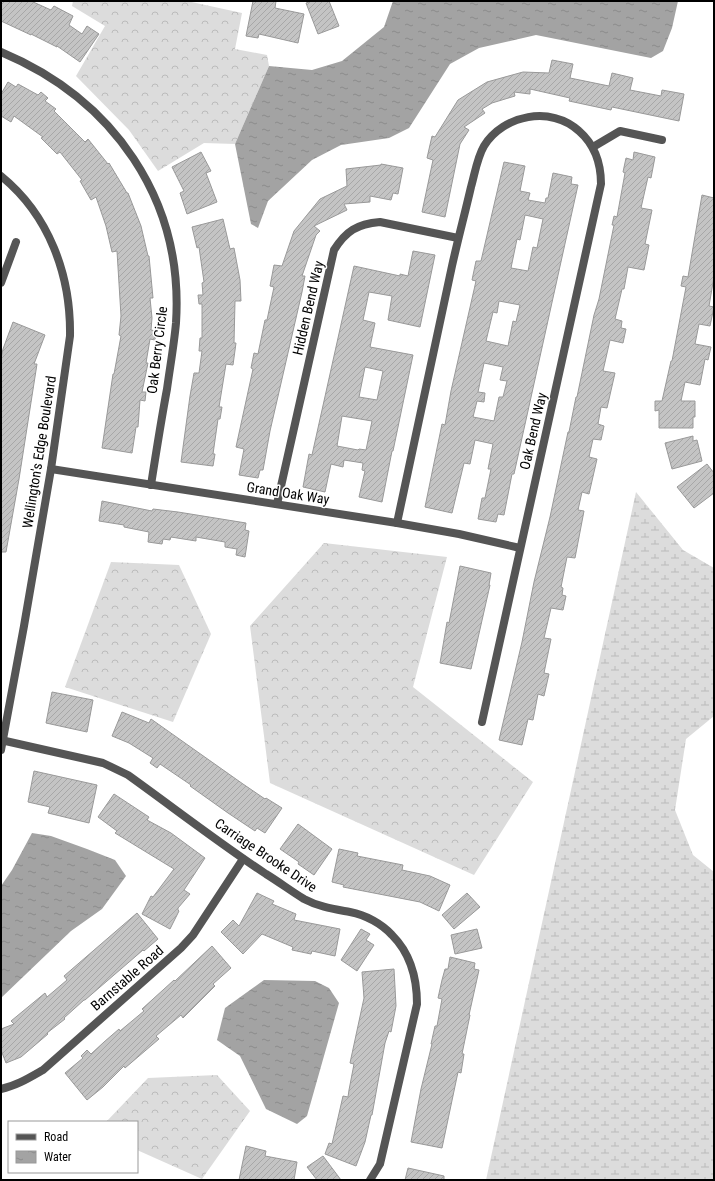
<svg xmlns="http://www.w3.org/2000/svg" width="715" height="1181" viewBox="0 0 715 1181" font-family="'Roboto Condensed',sans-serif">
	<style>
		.forest { fill: url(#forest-crowns) }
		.wetland { fill: url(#wetland-marsh) }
		.water { fill: url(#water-ripples) }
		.building { fill: url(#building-hatch); stroke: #999; fill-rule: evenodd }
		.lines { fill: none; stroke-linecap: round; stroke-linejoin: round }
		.minor { stroke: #555; stroke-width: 8 }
		.tertiary { stroke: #555; stroke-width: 8 }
		.labels { text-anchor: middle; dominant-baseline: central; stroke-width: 3; stroke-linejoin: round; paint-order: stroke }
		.street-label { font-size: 14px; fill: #000; stroke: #fff }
	</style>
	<defs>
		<pattern id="forest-crowns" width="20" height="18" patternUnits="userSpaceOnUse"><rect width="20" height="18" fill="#dcdcdc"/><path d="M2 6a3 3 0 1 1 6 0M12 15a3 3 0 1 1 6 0" fill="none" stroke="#bbb"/></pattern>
		<pattern id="wetland-marsh" width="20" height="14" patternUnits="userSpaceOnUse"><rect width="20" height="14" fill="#dcdcdc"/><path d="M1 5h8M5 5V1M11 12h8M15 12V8" fill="none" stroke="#bbb"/></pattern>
		<pattern id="water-ripples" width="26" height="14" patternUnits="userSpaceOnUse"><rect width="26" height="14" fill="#a3a3a3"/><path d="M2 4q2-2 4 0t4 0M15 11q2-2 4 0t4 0" fill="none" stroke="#8b8b8b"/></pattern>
		<pattern id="building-hatch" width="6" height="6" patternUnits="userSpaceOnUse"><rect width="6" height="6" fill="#c4c4c4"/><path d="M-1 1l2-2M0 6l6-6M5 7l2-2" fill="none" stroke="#a7a7a7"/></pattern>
	</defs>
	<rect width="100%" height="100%" fill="#fff"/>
	<g class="forest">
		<polygon points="73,1 187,1 242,13 235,49 267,55 269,66 235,144 204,143 158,171 129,130 76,76 105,26 72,6"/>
		<polygon points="324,543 447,557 413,687 533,782 474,875 270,783 250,626"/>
		<polygon points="111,562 179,565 211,634 173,722 65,687"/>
		<polygon points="217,1075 250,1111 202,1179 137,1150 137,1122 106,1122 148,1078"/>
	</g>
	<polygon class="wetland" points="636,492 683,550 714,568 714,716 686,739 675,810 693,855 714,872 714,1180 486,1180"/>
	<g class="water">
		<polygon points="393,1 678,1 672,28 663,51 651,58 536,35 479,48 450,64 409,128 389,138 341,145 312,160 268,201 258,228 251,224 235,144 269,66 312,70 342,61 384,27"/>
		<polygon points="32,833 51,836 87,849 115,860 126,876 102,909 71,931 1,998 1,886 12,870"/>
		<polygon points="264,980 315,981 329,988 339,1003 307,1116 297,1124 266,1109 240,1056 217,1040 225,1008"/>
	</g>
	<g class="building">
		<polygon points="1,1 31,1 51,10 54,6 73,16 69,25 82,34 87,26 99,34 80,62 57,46 57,47 31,34 31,35 1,21"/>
		<polygon points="253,1 276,1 275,8 304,14 298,43 259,34 258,38 246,36"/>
		<polygon points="312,1 329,1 339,26 318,34 306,3"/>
		<polygon points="552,60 573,64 570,78 609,86 612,73 633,78 630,90 661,96 662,90 684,94 679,121 612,107 611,110 569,101 570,98 530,89 530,94 514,92 515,96 492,103 482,109 485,113 464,127 469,130 460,144 445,217 422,212 433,160 427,158 432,136 435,137 458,100 487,82 523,72 549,73"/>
		<polygon points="8,82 16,87 18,84 38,95 41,92 48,98 45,101 56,109 54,111 85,142 88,139 108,164 109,163 127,193 128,193 141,226 148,256 149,256 153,298 150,298 152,318 151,330 156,331 155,340 150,339 146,363 148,363 142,392 146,392 145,401 140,400 138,427 136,427 132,453 102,448 113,374 114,374 121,336 119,335 121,316 117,251 112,252 106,226 96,197 91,200 80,181 82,180 60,152 57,154 41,138 43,137 14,116 11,122 1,116 1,94"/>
		<polygon points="201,152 211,171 206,173 217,202 187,214 180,193 184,191 172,167"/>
		<polygon points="634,152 655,157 651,178 648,177 641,208 652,210 645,244 649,245 644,270 628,267 624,289 622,289 615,319 622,321 621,328 626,329 623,343 610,340 603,371 615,373 607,408 601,407 598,424 604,426 601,440 593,439 589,457 597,459 589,494 582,492 578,510 584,511 575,558 567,557 561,587 563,588 562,595 566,596 563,610 551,608 544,638 551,639 544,673 549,674 544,696 538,694 533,720 528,719 522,745 499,740 522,642 534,582 550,517 568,432 569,432 576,397 577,397 594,315 599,299 614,225 612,225 614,216 617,217 625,173 623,172 626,158 633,160"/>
		<path d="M504,162L525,166L520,191L530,193L528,200L545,203L546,198H548L553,173L572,177L571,184L578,185L514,474H512L504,515L498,514L496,522L478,519L482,498H485L491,469H488L493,444L475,440L470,464L464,463L452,513L425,507L442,424L445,425L451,391L476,281L472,280L476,261H481ZM525,215L543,219L537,248L533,247L528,271L511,268L517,239L520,240ZM499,301L520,305L516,322L513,321L508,346L486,341L493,312L497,313ZM484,363L503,367L500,380L507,381L503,397H499L494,421L473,417L477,401L484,402L485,393L478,392Z"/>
		<polygon points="381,164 403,168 398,194 393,193 391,200 370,196 370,202 344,204 347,210 314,226 320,231 316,235 302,276 305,276 302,292 270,431 263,470 260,470 258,478 239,475 244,449 236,447 253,369 251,368 254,353 258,354 265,320 267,320 274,287 270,286 274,265 282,266 294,231 320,199 347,186 346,169 381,165"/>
		<polygon points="702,195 714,198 714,277 709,306 714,307 710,326 699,324 695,344 711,347 708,360 705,359 700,385 685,382 681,401 695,401 695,417 693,417 693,428 659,428 659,410 655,411 655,401 662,401 671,361 672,361 686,287 681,286 683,276 688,277"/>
		<polygon points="223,219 230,249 234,248 240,280 241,301 235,301 234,343 236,343 233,365 226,364 219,407 222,407 220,419 218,419 213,454 215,454 213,466 181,462 190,396 194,373 199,373 202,351 199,351 200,338 202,338 202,304 199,304 198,295 203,295 202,283 204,282 199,247 197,248 192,227"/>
		<path d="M413,251L435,255L420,327L388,320L392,296L369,292L363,320L375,323L370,347L413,355L393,451H392L382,502L359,497L365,471L362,470L363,463L344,460L343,467L331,464L325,492L303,487L309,454L312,455L354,266L400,276V274L408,276ZM365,367L383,371L377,400L359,397ZM342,416L372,421L366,450L359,449L358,450L337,446Z"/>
		<polygon points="13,322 45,335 34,364 37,364 19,479 6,552 1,552 1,358 3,349"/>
		<polygon points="693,436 693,441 697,440 702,461 672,469 665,443"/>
		<polygon points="707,464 714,473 714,493 694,508 677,487"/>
		<polygon points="102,501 152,511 153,509 178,512 246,523 245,530 249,531 245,557 236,555 237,549 225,547 225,542 196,537 196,541 171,537 170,540 163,539 162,544 148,542 149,532 124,527 124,525 99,521"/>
		<polygon points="460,566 491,573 489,585 490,585 471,669 440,663 447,622 449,623"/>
		<polygon points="52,692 93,700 87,732 46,723"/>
		<polygon points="122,712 149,723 151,719 243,784 265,799 266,798 282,808 265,833 257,828 255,831 228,813 190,786 191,785 160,764 157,768 150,763 153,758 129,743 112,736"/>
		<polygon points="34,771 97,785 89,823 48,813 50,807 28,802"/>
		<polygon points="114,794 149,817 147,820 171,833 205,858 184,890 190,894 178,908 178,910 179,911 170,929 142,914 151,896 153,897 174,869 115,833 117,831 98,817"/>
		<polygon points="298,824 332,849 314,875 298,864 299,862 280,849"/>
		<polygon points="339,849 358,853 357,856 403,865 402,870 430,876 450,885 439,911 420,902 343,887 344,885 332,882"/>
		<polygon points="257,893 274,901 272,904 296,914 294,920 340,929 335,956 312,951 311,954 292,950 293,947 262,934 243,954 221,932 233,920 239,926"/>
		<polygon points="467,893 480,907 454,929 442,915"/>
		<polygon points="137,913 158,939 144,951 143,950 85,1000 84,1000 64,1018 65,1019 47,1033 48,1034 21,1057 6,1063 1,1050 1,1029 14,1024 11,1021 45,993 47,997 67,980 64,976"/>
		<polygon points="361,929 370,934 366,940 374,945 357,971 341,960"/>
		<polygon points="477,929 482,948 455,954 451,935"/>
		<polygon points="212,946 231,968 213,984 215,986 183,1018 181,1015 156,1036 159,1039 125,1068 124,1066 103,1087 87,1100 65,1073 83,1058 81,1056 87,1050 91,1054 104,1042 119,1029 120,1031 144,1011 142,1009 174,980 175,981"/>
		<polygon points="450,957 475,963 474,969 479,970 469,1015 470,1015 462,1054 464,1054 461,1073 458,1072 442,1148 411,1142 421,1089 432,1044 431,1044 435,1026 437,1026 442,999 438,998 442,980 445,969 448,969"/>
		<polygon points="394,969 396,1006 391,1032 389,1031 385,1043 372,1115 371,1115 365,1142 356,1166 325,1154 329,1143 332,1144 343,1096 348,1097 349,1090 354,1064 350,1063 364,998 362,972"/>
		<polygon points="246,1146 266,1151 265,1156 297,1162 294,1180 239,1180"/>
		<polygon points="323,1156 341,1180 317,1180 307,1167"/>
		<polygon points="408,1168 444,1176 444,1180 405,1180"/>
	</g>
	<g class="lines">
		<g class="minor">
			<path d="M1,52C113,99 184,199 176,323C174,345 170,367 167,389C161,421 156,453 151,485"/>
			<polyline points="593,147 620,131 662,140"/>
			<polyline points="1,283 16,242"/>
			<polyline points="51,469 397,523 459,534 520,548"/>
			<path d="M277,504L334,250C346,231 357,224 380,222L458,238"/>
			<path d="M397,523C416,438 434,352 452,266C458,239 465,213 471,187C475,173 477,158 484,146C503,115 551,105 579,131C595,145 601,163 601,184L482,722"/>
			<path d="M1,740L103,763L128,775C174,808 219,843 266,874C279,882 291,891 304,899C319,907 334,909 350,912C366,915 382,924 392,935C411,954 417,978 417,1004L380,1164L370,1180"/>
			<path d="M1,1089C16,1086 29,1078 43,1070L181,948L193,935L243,859"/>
		</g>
		<path class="tertiary" d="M1,176C49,215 71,275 70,336L51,469L24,626L1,750"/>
	</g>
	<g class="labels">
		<g class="street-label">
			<text transform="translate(308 308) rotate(-77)">Hidden Bend Way</text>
			<text transform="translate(157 350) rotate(-83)">Oak Berry Circle</text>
			<text transform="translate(533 431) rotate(-77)">Oak Bend Way</text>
			<text transform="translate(39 452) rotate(-81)">Wellington's Edge Boulevard</text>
			<text transform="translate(288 493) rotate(9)">Grand Oak Way</text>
			<text transform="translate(266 855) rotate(34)">Carriage Brooke Drive</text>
			<text transform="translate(127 978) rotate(-41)">Barnstable Road</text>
		</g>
	</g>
	<rect width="715" height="1181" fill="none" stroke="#000000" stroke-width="4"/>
	<rect x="8" y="1121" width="130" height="52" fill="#ffffff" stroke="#999999"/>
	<rect x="16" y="1134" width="20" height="6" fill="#555555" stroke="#999999"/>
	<text x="44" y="1141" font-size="12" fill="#000000">Road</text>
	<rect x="16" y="1151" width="20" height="12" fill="url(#water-ripples)" stroke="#999999"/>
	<text x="44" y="1161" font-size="12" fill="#000000">Water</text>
</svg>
